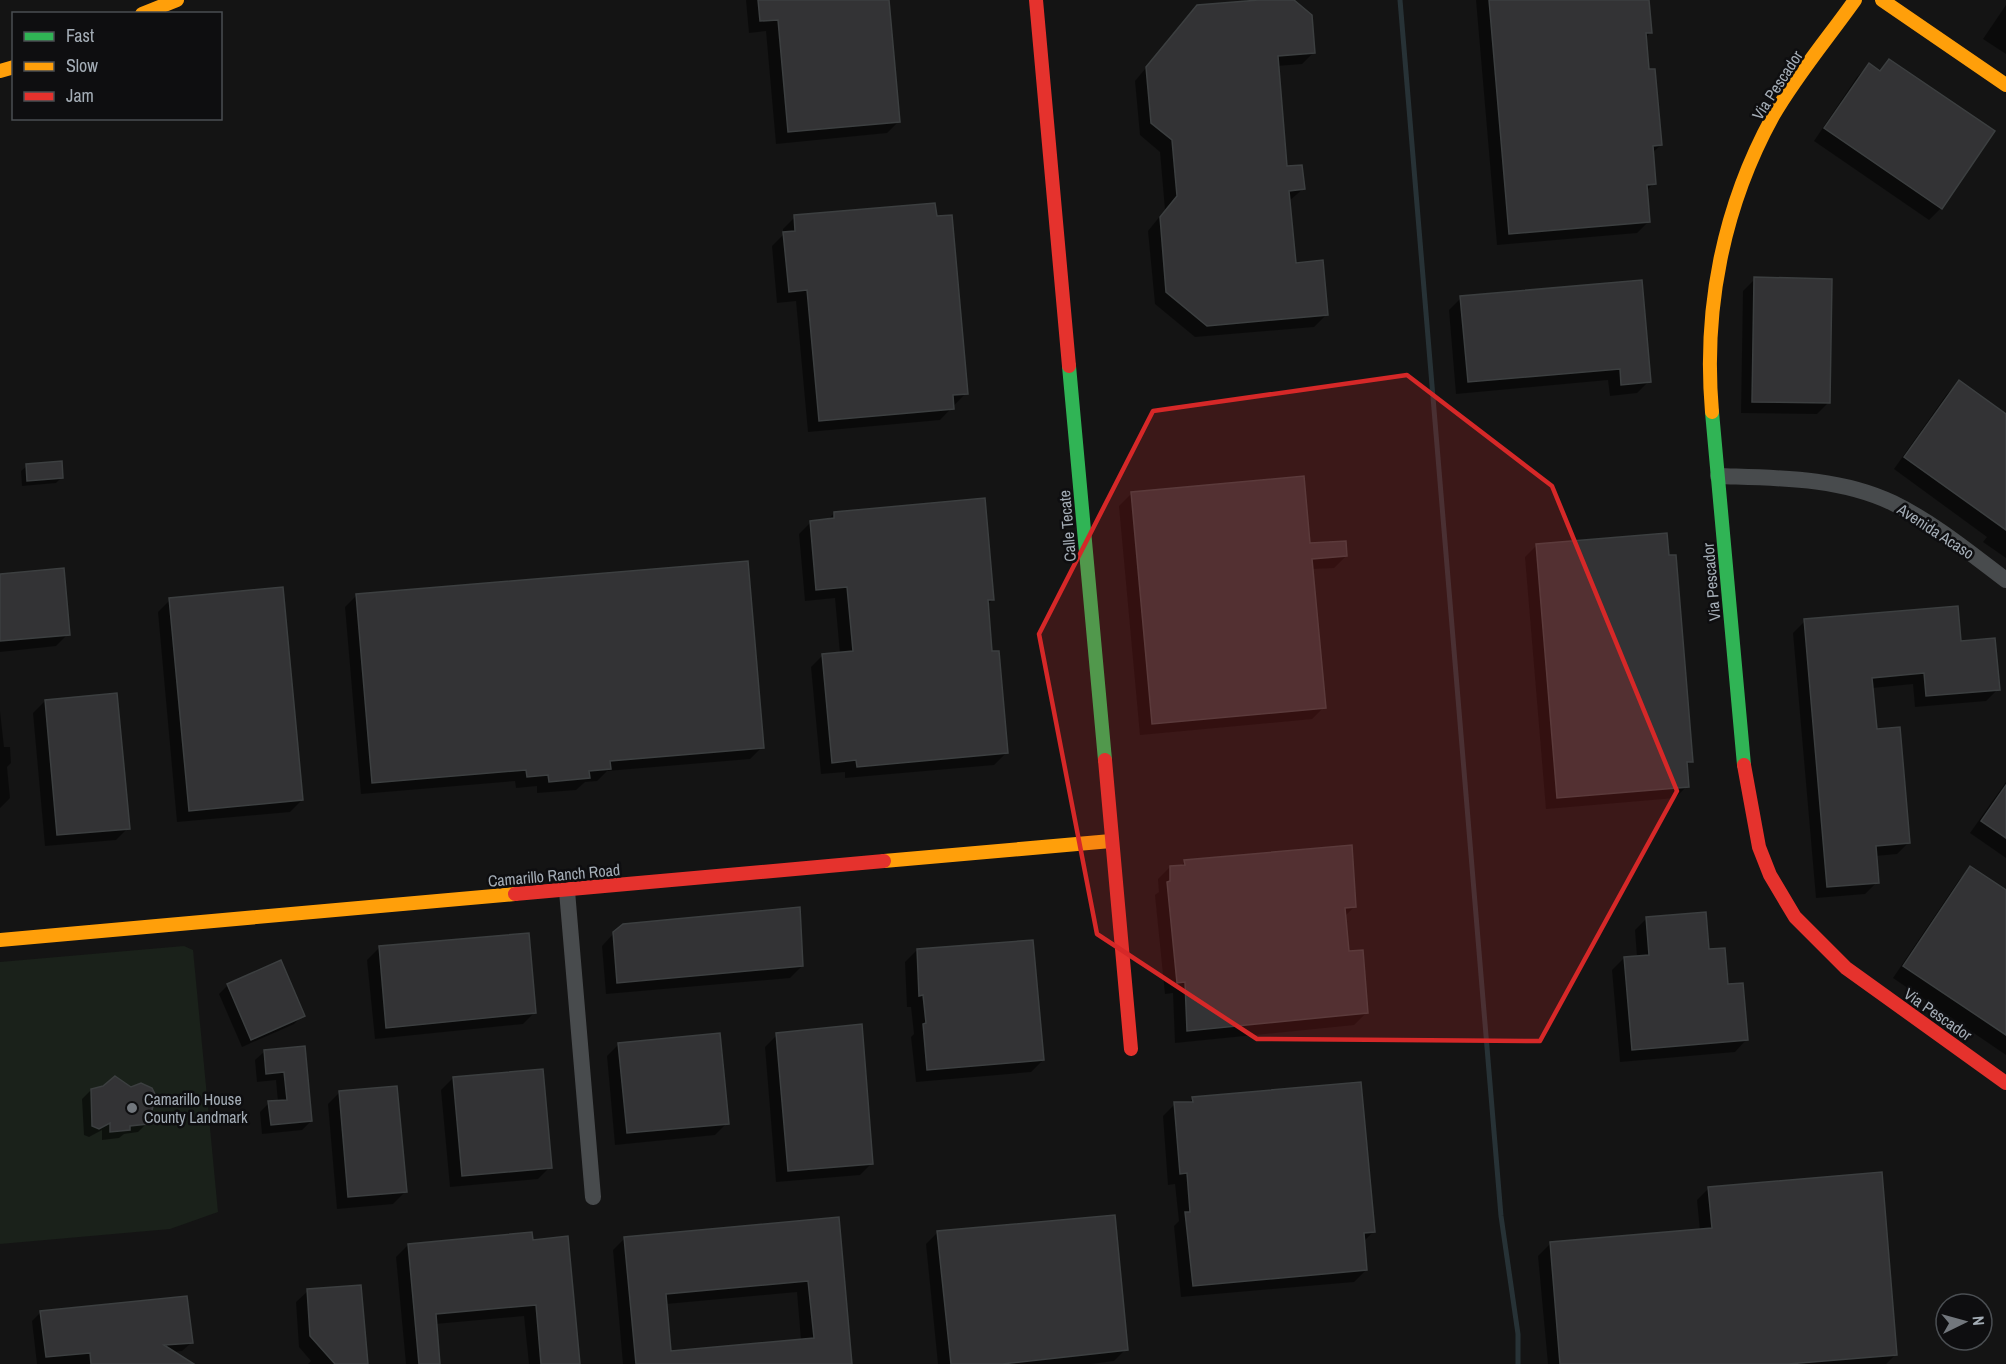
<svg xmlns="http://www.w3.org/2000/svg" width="2006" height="1364" viewBox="0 0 2006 1364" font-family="'Archivo Narrow',sans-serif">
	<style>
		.green { fill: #1a211a }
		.shadow { fill: #0007; fill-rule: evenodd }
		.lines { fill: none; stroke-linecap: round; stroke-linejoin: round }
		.stream { stroke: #273236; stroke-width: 5 }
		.building { fill: #333335; stroke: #3c3f40; stroke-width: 1.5; fill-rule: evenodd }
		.street { stroke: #484b4d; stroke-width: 16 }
		.fast { stroke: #30b455; stroke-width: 14 }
		.slow { stroke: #ff9f0a; stroke-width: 14 }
		.jam { stroke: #e5322d; stroke-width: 14 }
		.marked { fill: #d62828; fill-opacity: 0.2; stroke: #d62828; stroke-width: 4.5; stroke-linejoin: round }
		.poi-dot { fill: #72777d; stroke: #0e0e10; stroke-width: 2 }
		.labels { text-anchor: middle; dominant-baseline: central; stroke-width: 5; stroke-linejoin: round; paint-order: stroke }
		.street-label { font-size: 16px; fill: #a4adb6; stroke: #0e0e10 }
		.poi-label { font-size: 16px; fill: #a4adb6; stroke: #0e0e10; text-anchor: start }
	</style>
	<rect width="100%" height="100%" fill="#141414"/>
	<polygon class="green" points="184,946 193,950 218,1212 170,1229 0,1244 0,962"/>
	<g class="shadow">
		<polygon points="746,0 888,0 899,121 887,133 776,144 766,31 749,33"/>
		<polygon points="1277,0 1292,0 1314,52 1302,64 1277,66 1286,168 1303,189 1289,201 1295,264 1326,315 1314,327 1195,337 1155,304 1148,231 1165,210 1160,152 1140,135 1135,81 1197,7"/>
		<polygon points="1476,0 1648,0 1651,32 1645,38 1648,71 1661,145 1652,153 1654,183 1646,191 1649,221 1637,233 1497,245"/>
		<polygon points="2006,5 2006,54 1983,39"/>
		<polygon points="1889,60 1993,132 1941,208 1929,220 1814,141 1857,77 1869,65 1878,72"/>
		<polygon points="795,217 966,393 940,420 808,432 796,301 777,303 772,246 783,235 783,229"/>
		<polygon points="1755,279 1829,402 1817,414 1741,413 1743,291"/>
		<polygon points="1461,298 1649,381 1637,393 1610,396 1608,380 1456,394 1449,310"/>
		<polygon points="1959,382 2006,416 2006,558 1983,542 1987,537 1894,469 1947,394"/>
		<polygon points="27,466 62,477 56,483 22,486 21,471"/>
		<polygon points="1131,494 1346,556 1334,568 1311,569 1324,707 1312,719 1140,735 1119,506"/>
		<polygon points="834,513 993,599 987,605 991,653 1006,753 994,765 845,778 845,772 821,774 811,667 823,655 840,654 835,598 805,601 799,534 811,522 827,521"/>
		<polygon points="1537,545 1691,761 1686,766 1687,786 1675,798 1546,809 1525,557"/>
		<polygon points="0,575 68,634 56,646 0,652"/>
		<polygon points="357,595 762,747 750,759 607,771 597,781 585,782 576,790 537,793 537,786 516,788 515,781 361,794 345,607"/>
		<polygon points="170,600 302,800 290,812 177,822 158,612"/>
		<polygon points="1805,621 1959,643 1998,689 1986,701 1915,707 1913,684 1872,688 1875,730 1909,842 1897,854 1875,856 1877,882 1865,894 1816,898 1793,633"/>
		<polygon points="45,701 128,828 116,840 45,846 33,713"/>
		<polygon points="0,711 4,747 10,747 11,763 7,767 10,798 0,808"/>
		<polygon points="2006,782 2006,858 1970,833"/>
		<polygon points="1185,862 1355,906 1344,917 1347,953 1366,1013 1354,1025 1175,1043 1173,993 1165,994 1155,895 1159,892 1158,879 1170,867 1180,867"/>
		<polygon points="1971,868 2006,892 2006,1055 1893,978 1959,880"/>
		<polygon points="1647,918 1708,951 1727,986 1747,1039 1735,1052 1620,1062 1612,970 1624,958 1637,957 1635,930"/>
		<polygon points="614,933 802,966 790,978 606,994 602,946"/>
		<polygon points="379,948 535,1012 523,1024 375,1039 367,960"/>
		<polygon points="917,950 1043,1060 1031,1072 916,1082 911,1037 914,1034 911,1007 907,1007 905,962"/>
		<polygon points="228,985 303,1015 294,1024 242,1047 219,994"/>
		<polygon points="777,1035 872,1163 860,1175 776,1182 765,1047"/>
		<polygon points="619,1044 727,1123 715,1135 615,1145 607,1056"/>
		<polygon points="304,1048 311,1121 302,1130 262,1134 260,1112 269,1103 278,1102 276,1080 257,1082 255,1060 264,1052"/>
		<polygon points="453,1078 550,1167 538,1179 450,1187 441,1090"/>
		<polygon points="91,1090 147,1123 138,1132 124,1134 119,1138 102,1140 102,1130 89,1137 84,1135 82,1099"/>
		<polygon points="340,1092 405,1192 393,1204 337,1209 328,1104"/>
		<polygon points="1193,1098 1374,1231 1363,1242 1366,1270 1354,1282 1181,1297 1174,1226 1179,1221 1175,1184 1168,1185 1163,1116 1175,1104 1188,1104"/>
		<polygon points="1709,1188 1896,1354 1886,1364 1548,1364 1538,1256 1551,1243 1700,1231 1697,1200"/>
		<path d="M838,1219L851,1364H623L613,1250L625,1238ZM797,1292L801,1340L670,1353L666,1304Z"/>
		<polygon points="938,1232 1126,1349 1114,1361 1091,1364 938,1364 926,1244"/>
		<polygon points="532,1241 578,1364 529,1364 524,1316 435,1324 439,1364 406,1364 396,1257 408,1245"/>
		<polygon points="308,1291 367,1364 308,1364 311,1361 299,1347 296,1302"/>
		<polygon points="41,1312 191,1343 182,1351 172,1352 191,1364 37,1364 32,1321"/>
	</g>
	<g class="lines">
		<polyline class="stream" points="1400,0 1501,1216 1518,1334 1518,1364"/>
	</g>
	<g class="building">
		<polygon points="758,0 889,0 900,122 788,132 778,20 760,21"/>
		<polygon points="1259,0 1294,0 1312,15 1315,53 1278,56 1287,166 1302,165 1305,189 1289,191 1296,263 1323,260 1328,315 1207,326 1166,292 1160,217 1177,196 1172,140 1151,123 1146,67 1197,5"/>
		<polygon points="1489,0 1649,0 1652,33 1646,33 1649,69 1655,69 1662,145 1653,146 1656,184 1647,185 1650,222 1509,234"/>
		<polygon points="1889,59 1995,131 1942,209 1824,128 1869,63 1880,71"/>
		<polygon points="935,203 937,216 952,215 968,394 953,395 954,409 819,421 807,290 789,292 783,232 795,231 794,215"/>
		<polygon points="1754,277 1832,279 1830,403 1752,402"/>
		<polygon points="1642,280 1651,382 1621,385 1620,369 1468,382 1460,296"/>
		<polygon points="1959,380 2006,414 2006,530 1904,457"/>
		<polygon points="62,461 63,478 27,481 26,464"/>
		<polygon points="1304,476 1310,543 1346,541 1347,556 1312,559 1326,708 1152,724 1131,492"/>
		<polygon points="985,498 994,600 988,600 992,651 999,651 1008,753 857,767 856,760 832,763 822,654 853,651 847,587 816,590 810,521 834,518 834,512"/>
		<polygon points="1667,533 1669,555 1676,555 1693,762 1687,762 1689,787 1557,798 1536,544"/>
		<polygon points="748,561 764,748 610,761 611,769 589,771 590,778 549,782 548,775 527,777 526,770 372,783 356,594"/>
		<polygon points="64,568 70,635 0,641 0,574"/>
		<polygon points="283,587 303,800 189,811 169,598"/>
		<polygon points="1958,606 1961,641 1995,638 2000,690 1926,696 1924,673 1872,678 1877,729 1900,727 1910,843 1876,846 1879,883 1827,887 1804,619"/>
		<polygon points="117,693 130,829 57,835 45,700"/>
		<polygon points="2006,785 2006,838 1981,821"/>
		<polygon points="1352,845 1356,907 1345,908 1349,951 1363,950 1368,1013 1187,1031 1185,982 1177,983 1167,882 1170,881 1170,866 1185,865 1184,860"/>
		<polygon points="1970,866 2006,890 2006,1035 1903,966"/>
		<polygon points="800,907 803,966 617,983 613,932 623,924"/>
		<polygon points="1706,912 1709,949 1725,948 1728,984 1743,983 1748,1040 1632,1050 1624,957 1649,955 1646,917"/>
		<polygon points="529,933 536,1013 386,1028 379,946"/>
		<polygon points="1033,940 1044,1060 927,1070 923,1024 926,1023 923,995 919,996 917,949"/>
		<polygon points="281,960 305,1016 251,1040 227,984"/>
		<polygon points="862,1024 873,1164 788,1171 776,1033"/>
		<polygon points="720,1033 729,1124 627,1133 618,1043"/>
		<polygon points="305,1046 312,1121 271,1125 268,1101 287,1100 284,1072 266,1074 264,1050"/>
		<polygon points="543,1069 552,1168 462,1176 453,1077"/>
		<polygon points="115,1076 131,1087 141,1083 152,1088 156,1096 148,1124 130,1126 130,1130 110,1132 110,1123 99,1129 92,1126 91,1089 103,1086"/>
		<polygon points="1361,1082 1375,1232 1364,1233 1367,1270 1193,1286 1185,1212 1190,1212 1187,1173 1180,1174 1174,1102 1193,1102 1192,1097"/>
		<polygon points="397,1086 407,1192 348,1197 339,1091"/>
		<polygon points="1882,1172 1897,1355 1788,1364 1560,1364 1550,1242 1712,1228 1708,1187"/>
		<polygon points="1115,1215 1128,1350 1002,1364 951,1364 937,1231"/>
		<path d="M839,1217L852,1364H636L624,1237ZM808,1281L814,1338L671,1351L666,1294Z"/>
		<polygon points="532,1232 533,1240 568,1236 580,1364 541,1364 536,1305 436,1314 440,1364 419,1364 408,1244"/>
		<polygon points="361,1285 368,1364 335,1364 310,1336 307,1289"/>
		<polygon points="187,1296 193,1343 164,1345 194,1364 91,1364 90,1353 46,1357 40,1311"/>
	</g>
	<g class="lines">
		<g class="street">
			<path d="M1718,476C1777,478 1839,477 1893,503C1934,523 1970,553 2006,580"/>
			<polyline points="567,891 593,1197"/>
		</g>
		<g class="fast">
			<polyline points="1069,366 1105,760"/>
			<polyline points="1712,412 1744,765"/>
		</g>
		<g class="slow">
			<polyline points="1882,0 2006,85"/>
			<polyline points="142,14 177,0"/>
			<polyline points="0,71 14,67"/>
			<path d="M1712,412C1703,309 1723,207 1773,116C1796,76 1828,38 1855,0"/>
			<polyline points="884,861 1111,841"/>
			<polyline points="0,940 515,894"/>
		</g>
		<g class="jam">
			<polyline points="1036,0 1069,366"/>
			<polyline points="1105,760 1131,1049"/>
			<polyline points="1744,765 1759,847 1770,875 1795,917 1846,968 2006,1083"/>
			<polyline points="515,894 884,861"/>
		</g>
	</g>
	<path class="marked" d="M1407,375L1552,486L1677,791L1540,1041L1257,1039L1097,934L1039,634L1153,411Z"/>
	<circle class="poi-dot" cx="132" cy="1108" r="6"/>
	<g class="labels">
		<g class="street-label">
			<text transform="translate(1777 85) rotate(-57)">Via Pescador</text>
			<text transform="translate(1067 526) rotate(-95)">Calle Tecate</text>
			<text transform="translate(1936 531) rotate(33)">Avenida Acaso</text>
			<text transform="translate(1711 582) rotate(-95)">Via Pescador</text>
			<text transform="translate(554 875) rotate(-5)">Camarillo Ranch Road</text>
			<text transform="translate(1938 1014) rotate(35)">Via Pescador</text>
		</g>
		<g class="poi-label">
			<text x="144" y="1099">Camarillo House<tspan x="144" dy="18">County Landmark</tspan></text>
		</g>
	</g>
	<rect x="12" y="12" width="210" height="108" fill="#0e0e10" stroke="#4a4e52" stroke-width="1.5"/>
	<rect x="24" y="32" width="30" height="9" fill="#30b455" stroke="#4a4e52" stroke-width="1.5"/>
	<text x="66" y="42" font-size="18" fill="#a4adb6">Fast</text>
	<rect x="24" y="62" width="30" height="9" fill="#ff9f0a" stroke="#4a4e52" stroke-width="1.5"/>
	<text x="66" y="72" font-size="18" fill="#a4adb6">Slow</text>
	<rect x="24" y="92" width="30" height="9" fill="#e5322d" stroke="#4a4e52" stroke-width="1.5"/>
	<text x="66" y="102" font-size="18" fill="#a4adb6">Jam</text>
	<g transform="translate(1964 1322) rotate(85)"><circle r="28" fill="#0e0e10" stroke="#4a4e52" stroke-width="1.5"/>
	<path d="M0-4.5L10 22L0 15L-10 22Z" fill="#72777d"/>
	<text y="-9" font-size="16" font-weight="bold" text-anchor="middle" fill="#a4adb6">N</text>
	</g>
</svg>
